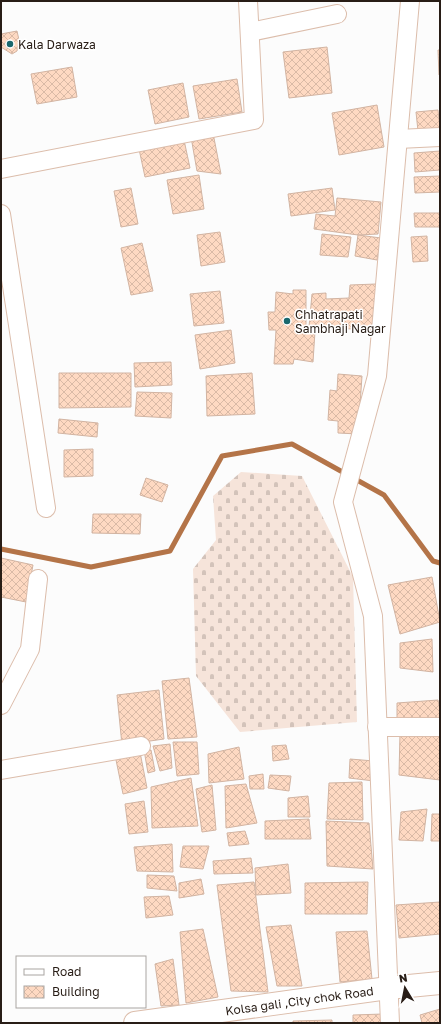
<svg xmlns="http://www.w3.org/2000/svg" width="441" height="1024" viewBox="0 0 441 1024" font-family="'Golos Text',sans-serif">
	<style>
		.cemetery { fill: url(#cemetery-stones) }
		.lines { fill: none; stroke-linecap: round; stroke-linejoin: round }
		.stream { stroke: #b47448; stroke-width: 5 }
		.building { fill: url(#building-cross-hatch); stroke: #d2b4a2 }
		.minor-casing { stroke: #dcbdab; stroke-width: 20 }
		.tertiary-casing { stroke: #dcbdab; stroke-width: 24 }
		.minor { stroke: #fff; stroke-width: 18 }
		.tertiary { stroke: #fff; stroke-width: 22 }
		.poi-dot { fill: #1a676d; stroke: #fff; stroke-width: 1.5 }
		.labels { text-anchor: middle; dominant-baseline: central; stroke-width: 3; stroke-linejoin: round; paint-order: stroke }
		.poi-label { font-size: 12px; fill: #281d16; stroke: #fff; text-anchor: start }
		.street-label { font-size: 12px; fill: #281d16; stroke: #fff }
	</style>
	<defs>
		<pattern id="cemetery-stones" width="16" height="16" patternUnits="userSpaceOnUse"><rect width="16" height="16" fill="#f6e4da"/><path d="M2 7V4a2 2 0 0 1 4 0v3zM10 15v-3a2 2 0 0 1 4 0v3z" fill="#d3c3ba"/></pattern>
		<pattern id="building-cross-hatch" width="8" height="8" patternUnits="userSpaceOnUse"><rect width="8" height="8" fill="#fed9c2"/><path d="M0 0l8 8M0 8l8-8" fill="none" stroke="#dabaa6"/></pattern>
	</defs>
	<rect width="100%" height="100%" fill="#fcfcfc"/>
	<polygon class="cemetery" points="241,472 302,476 353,577 357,722 240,732 196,676 193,569 216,540 213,496"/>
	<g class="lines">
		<polyline class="stream" points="1,549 91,567 170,551 222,456 292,444 384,495 433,561 440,563"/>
	</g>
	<g class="building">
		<polygon points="17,31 19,40 17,51 12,54 1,47 1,34"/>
		<polygon points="327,47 332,93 289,98 283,52"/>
		<polygon points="438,50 440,50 440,75 439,75"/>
		<polygon points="72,67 77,97 37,104 31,74"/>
		<polygon points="237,79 242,112 199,119 193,86"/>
		<polygon points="183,83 189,117 155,124 148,90"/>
		<polygon points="377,105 384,147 339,155 332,113"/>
		<polygon points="438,110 440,128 418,131 416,112"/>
		<polygon points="213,133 221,174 197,171 191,137"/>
		<polygon points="184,140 190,168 145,177 139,149"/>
		<polygon points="440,151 440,170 415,172 414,153"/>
		<polygon points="199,175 204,209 173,214 167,180"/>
		<polygon points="440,176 440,192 415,193 414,177"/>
		<polygon points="131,188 138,224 121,227 114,191"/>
		<polygon points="332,188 335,210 291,216 288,194"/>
		<polygon points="337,198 381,202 378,234 358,235 314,229 316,214 335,216"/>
		<polygon points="414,213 440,213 440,227 415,227"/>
		<polygon points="220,232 225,262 201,266 197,235"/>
		<polygon points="322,234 351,237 348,257 320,255"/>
		<polygon points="358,235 381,238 377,260 355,256"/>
		<polygon points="427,236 428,261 413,262 411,237"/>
		<polygon points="142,243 153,291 131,295 121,248"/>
		<polygon points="376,284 374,330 309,327 312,294 326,293 326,299 349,298 350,285"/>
		<polygon points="293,290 306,290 306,332 315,331 313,362 294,359 293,364 274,364 276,330 269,330 268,312 275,312 276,292 293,294"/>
		<polygon points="220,291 224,323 194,326 190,294"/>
		<polygon points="231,330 235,363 200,369 195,335"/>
		<polygon points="171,362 172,385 135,387 134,363"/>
		<polygon points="59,373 131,373 131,407 59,408"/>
		<polygon points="252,373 255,414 207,416 206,376"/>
		<polygon points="338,374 362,376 358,434 338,433 338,421 328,420 330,390 337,391"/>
		<polygon points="137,392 172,393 171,418 135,416"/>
		<polygon points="59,419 98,423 97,437 58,433"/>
		<polygon points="93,449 93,476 64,477 64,450"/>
		<polygon points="146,478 168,485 162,502 140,495"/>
		<polygon points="93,514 141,514 140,534 92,533"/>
		<polygon points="1,558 33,565 26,602 1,597"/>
		<polygon points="432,577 440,622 400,634 388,585"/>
		<polygon points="432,639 433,672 400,668 400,643"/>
		<polygon points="189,678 197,737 168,739 162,681"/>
		<polygon points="159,690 164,739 122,745 117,695"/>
		<polygon points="438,700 440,710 440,723 397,722 397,703"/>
		<polygon points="400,733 440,735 440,780 399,775"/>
		<polygon points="173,742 197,742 199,774 177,776"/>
		<polygon points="170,744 172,768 160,771 153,746"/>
		<polygon points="286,745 289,759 273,761 272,746"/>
		<polygon points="239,747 244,779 209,783 208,754"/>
		<polygon points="144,750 151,750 155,771 148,773"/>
		<polygon points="140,752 147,788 123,794 115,755"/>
		<polygon points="350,759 374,761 374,781 349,778"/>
		<polygon points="263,774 264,789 250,789 249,776"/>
		<polygon points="270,775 291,776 289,791 268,788"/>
		<polygon points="191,778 198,826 152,828 151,787"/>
		<polygon points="362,782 363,820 327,819 329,783"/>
		<polygon points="246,784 257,823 226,828 225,786"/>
		<polygon points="212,785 216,830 202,832 196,789"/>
		<polygon points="308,796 310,817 288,817 288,798"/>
		<polygon points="144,801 148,832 129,834 125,804"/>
		<polygon points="427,809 423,841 399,840 401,812"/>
		<polygon points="432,814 440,814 440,841 431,841"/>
		<polygon points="309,819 311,839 265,839 265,821"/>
		<polygon points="326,821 369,823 373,869 327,866"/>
		<polygon points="245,831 249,844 229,846 227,833"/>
		<polygon points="172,844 173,872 137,871 134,847"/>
		<polygon points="183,846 209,846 203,869 180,867"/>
		<polygon points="251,858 253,873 214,874 213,861"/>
		<polygon points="288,864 291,893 256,895 255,868"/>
		<polygon points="147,875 174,876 177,891 147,888"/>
		<polygon points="201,879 204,894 179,898 179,883"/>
		<polygon points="254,882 268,992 231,991 217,885"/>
		<polygon points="368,882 367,914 305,914 305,883"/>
		<polygon points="169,896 173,915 146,918 144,897"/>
		<polygon points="440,902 440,934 399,938 396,905"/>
		<polygon points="291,925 302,986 277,986 266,927"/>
		<polygon points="203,929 218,997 186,1003 180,932"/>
		<polygon points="367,931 372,979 340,982 336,932"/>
		<polygon points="173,959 179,1005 161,1006 155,964"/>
		<polygon points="440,1009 440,1023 422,1023 420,1015"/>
		<polygon points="383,1014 383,1023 353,1023 353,1015"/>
		<polygon points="332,1020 332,1023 293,1023 293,1021"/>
	</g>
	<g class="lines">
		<g class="minor-casing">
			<g id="minor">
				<polyline points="250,32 337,14"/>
				<polyline points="398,139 440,137"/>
				<polyline points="1,169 254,120 248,1"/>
				<polyline points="1,214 46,508"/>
				<polyline points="1,705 30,649 38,579"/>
				<polyline points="377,727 440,727"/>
				<polyline points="1,770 141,746"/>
				<polyline points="390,1023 373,616 343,502 377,376 410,1"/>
			</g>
		</g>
		<g class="tertiary-casing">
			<g id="tertiary">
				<path id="s1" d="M135,1023L388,988L440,983"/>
			</g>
		</g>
		<use href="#minor" class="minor"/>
		<use href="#tertiary" class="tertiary"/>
	</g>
	<g class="poi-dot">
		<circle cx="10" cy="44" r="4"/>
		<circle cx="287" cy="321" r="4"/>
	</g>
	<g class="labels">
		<g class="poi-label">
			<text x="18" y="44">Kala Darwaza</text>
			<text x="295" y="314">Chhatrapati<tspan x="295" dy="14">Sambhaji Nagar</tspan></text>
		</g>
		<g class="street-label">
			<text stroke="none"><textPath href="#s1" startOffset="166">Kolsa gali ,City chok Road</textPath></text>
		</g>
	</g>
	<rect width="441" height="1024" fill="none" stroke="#281d16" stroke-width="4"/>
	<rect x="16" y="956" width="130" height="52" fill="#ffffff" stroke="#a9a5a2"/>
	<rect x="24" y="969" width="20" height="6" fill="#ffffff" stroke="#a9a5a2"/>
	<text x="52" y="976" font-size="12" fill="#281d16">Road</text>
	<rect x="24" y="986" width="20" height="12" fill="url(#building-cross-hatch)" stroke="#a9a5a2"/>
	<text x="52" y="996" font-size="12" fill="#281d16">Building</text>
	<g transform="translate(405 988) rotate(350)" stroke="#ffffff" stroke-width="3" paint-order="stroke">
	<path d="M0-3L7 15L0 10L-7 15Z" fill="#281d16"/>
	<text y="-6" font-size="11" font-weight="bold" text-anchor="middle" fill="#281d16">N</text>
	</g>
</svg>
